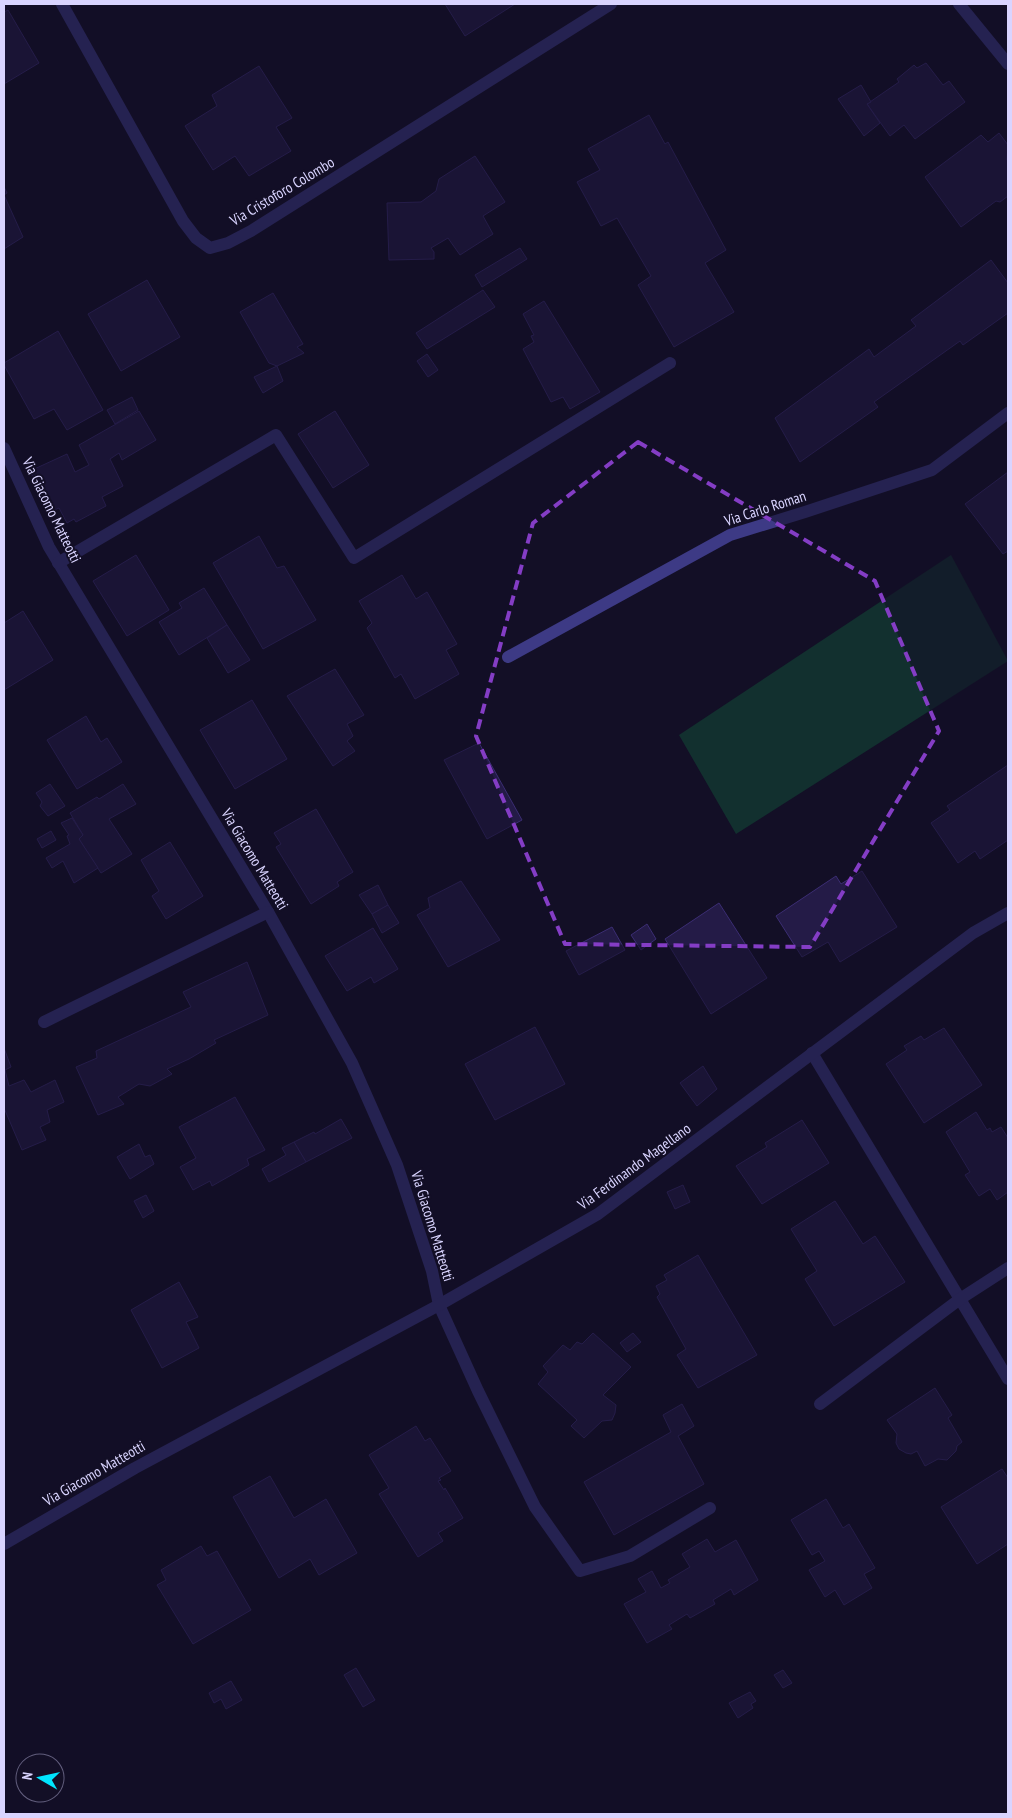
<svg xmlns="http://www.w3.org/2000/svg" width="1012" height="1818" viewBox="0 0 1012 1818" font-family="'PT Sans Narrow',sans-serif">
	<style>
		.green { fill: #12302f }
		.building { fill: #241b47; stroke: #3b2d73 }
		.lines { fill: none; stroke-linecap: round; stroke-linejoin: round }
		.street { stroke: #3d3a85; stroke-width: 12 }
		.marked { fill: none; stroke: #843dc5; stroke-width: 4; stroke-dasharray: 10 6; stroke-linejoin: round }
		.labels { text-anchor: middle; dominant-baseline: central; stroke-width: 4; stroke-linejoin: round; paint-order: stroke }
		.street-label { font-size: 15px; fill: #d9d4ff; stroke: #130f26 }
	</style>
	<rect width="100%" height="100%" fill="#130f26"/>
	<polygon class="green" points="951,555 1008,661 736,834 679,735"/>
	<g class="building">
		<polygon points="445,4 515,4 465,36"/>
		<polygon points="8,10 39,63 4,84 4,12"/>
		<polygon points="926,63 943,85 949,81 965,102 915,139 904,125 890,136 867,104 899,82 897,79 914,65 917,68"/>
		<polygon points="259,66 292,118 276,127 291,151 249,176 235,156 213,170 185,126 217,106 212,95"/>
		<polygon points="861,85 871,102 867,104 880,123 864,136 838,99"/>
		<polygon points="649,115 665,144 668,142 726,250 705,263 734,312 674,347 638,285 651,276 617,218 601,226 577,182 600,170 588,149"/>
		<polygon points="999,133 1008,145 1007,160 1008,161 1008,196 1000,202 996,201 961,227 925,177 981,135 988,142"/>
		<polygon points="475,156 505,202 483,216 493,234 460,255 448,238 431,248 434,252 434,259 389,260 387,203 421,202 436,191 439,179"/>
		<polygon points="4,187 7,193 4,195 23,237 4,249"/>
		<polygon points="520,248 527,259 482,287 475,275"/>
		<polygon points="991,260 1008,283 1008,313 963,345 960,341 874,402 878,407 800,462 775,418 869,349 874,357 916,326 911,320"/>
		<polygon points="147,280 180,337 121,371 88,314"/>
		<polygon points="483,290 495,307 427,349 416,333"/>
		<polygon points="273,293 303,344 297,347 304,353 277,366 269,363 240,312"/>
		<polygon points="544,301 600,392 570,409 563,397 551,402 523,349 534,342 531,336 534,335 523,314"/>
		<polygon points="58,331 103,410 67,430 54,409 34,419 4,365 4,363"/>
		<polygon points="427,354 438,370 428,377 417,361"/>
		<polygon points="277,366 283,381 263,393 254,377"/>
		<polygon points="132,397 138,410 115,424 107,410"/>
		<polygon points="139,411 156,440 122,460 119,453 110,459 123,486 102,497 106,506 76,522 74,519 67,523 59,508 50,512 30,471 67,454 75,472 89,465 79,445"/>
		<polygon points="335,411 369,465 333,488 298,434"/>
		<polygon points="1008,472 1008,551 1003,554 965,504"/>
		<polygon points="259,536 277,568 284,566 316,620 263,649 213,563"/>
		<polygon points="136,555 169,610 127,636 93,581"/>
		<polygon points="402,575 416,599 427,592 457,644 446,650 459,674 415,699 401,674 395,678 367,628 372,623 359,601"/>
		<polygon points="204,588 227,625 179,655 159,622 182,608 179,603"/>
		<polygon points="23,611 53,660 4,690 4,623"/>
		<polygon points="227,625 250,660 228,673 207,638"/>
		<polygon points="335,669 364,715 347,724 353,736 347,741 355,751 333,766 287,696"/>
		<polygon points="252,700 287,759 235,789 200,730"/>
		<polygon points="86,716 101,742 107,738 122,762 77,789 47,740"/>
		<polygon points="479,743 522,820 487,839 444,760"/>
		<polygon points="1008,765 1008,840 980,859 975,851 958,863 931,823 950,810 947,806"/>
		<polygon points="50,784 65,806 48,816 40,806 42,802 36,793"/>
		<polygon points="123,784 136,804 109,819 132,854 101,873 79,839 83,835 70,813 97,797 99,799"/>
		<polygon points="316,809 353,872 337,882 339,886 311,904 276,847 281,844 274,833"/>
		<polygon points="72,818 83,835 79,839 98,868 74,883 63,861 52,868 46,858 70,844 67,836 69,835 61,823"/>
		<polygon points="51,831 56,840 42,848 37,839"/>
		<polygon points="170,842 203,896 166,919 152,896 159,891 141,860"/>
		<polygon points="862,871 897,927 840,962 828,942 802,957 776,916 836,876 841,884"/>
		<polygon points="461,881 500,940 448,967 417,915 430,908 428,898"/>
		<polygon points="378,885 388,905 372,914 359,895"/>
		<polygon points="719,903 767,978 711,1014 665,939"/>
		<polygon points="388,905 399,923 382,933 372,914"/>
		<polygon points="647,924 656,939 641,950 631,935"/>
		<polygon points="612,927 625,950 579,975 566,951"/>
		<polygon points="373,928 398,969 374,983 371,977 347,991 325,956"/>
		<polygon points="247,962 268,1015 214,1040 216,1043 189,1059 167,1069 172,1074 150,1086 139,1084 118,1097 124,1104 98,1115 76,1067 97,1058 96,1051 191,1007 183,992"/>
		<polygon points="535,1027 565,1084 495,1120 465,1064"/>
		<polygon points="944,1028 982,1085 924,1123 886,1064 907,1050 904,1046 921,1036 924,1040"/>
		<polygon points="4,1048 11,1067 5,1070 9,1086 24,1080 31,1092 55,1080 64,1102 47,1110 50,1122 40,1127 46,1140 22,1150 4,1108"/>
		<polygon points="703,1066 717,1089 697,1106 680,1083"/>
		<polygon points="235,1097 265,1150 247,1159 249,1165 212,1186 210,1181 193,1190 180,1167 196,1158 179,1127"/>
		<polygon points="976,1112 987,1130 990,1128 992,1132 1001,1127 1008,1138 1008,1192 997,1200 990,1189 979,1196 965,1175 970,1172 946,1132"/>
		<polygon points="341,1119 352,1138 306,1162 294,1142 314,1132 315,1134"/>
		<polygon points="802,1120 829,1163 762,1204 736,1166 767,1147 765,1143"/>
		<polygon points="294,1142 306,1162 269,1182 262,1169 286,1155 282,1148"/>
		<polygon points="139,1144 145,1157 150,1155 154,1164 130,1179 117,1157"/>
		<polygon points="683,1185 690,1202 675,1209 667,1192"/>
		<polygon points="146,1195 154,1211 143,1218 134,1201"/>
		<polygon points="835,1201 863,1244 875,1236 905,1282 834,1326 805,1279 817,1271 791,1229"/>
		<polygon points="698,1255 757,1355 698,1388 677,1355 686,1349 657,1297 660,1294 656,1286 667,1280 664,1275"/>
		<polygon points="179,1282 198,1317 186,1322 199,1348 162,1368 131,1310"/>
		<polygon points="593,1333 631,1367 603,1395 616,1405 615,1413 612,1420 602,1421 584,1438 571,1426 577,1420 538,1384 548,1372 543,1366 563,1345 570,1350 577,1342 582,1344"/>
		<polygon points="633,1333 641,1342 627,1352 620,1343"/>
		<polygon points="935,1388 952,1415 948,1418 962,1442 957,1446 956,1451 947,1460 938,1459 925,1466 917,1451 911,1454 906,1453 899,1449 896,1443 897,1434 887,1420"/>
		<polygon points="682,1404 694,1426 678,1436 704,1484 614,1535 584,1482 671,1432 663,1415"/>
		<polygon points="416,1426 425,1441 430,1438 451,1471 439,1478 441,1480 438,1481 444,1490 445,1488 463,1518 438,1533 443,1541 418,1557 379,1494 389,1488 369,1455"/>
		<polygon points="1002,1469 1008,1478 1008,1544 977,1564 941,1507"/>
		<polygon points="270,1476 294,1518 326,1499 357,1553 319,1575 310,1559 279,1578 233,1497"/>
		<polygon points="826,1499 843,1528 849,1524 875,1568 864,1574 872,1588 844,1605 835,1590 825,1597 809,1570 825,1561 819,1551 812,1555 791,1520"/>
		<polygon points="707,1539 715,1552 736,1540 758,1580 734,1595 731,1589 713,1600 715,1604 690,1618 687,1614 669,1625 672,1629 647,1643 624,1604 646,1592 638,1579 652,1571 661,1588 670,1583 668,1580 690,1567 682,1554"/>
		<polygon points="201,1546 207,1556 217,1551 251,1610 193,1644 157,1585 166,1580 161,1570"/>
		<polygon points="356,1668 375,1700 363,1707 344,1675"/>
		<polygon points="783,1670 792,1683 783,1688 774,1675"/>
		<polygon points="231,1681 242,1700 226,1709 221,1699 214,1703 209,1693"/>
		<polygon points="750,1692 756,1701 751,1704 753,1708 738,1718 729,1703"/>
	</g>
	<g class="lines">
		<g class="street">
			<polyline points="62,4 183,221 196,238 210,248 228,243 251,231 611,4"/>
			<polyline points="959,4 1008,64"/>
			<polyline points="4,448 49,547 268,912 352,1063 397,1165 432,1271 439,1305 478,1391 535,1507 580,1571 630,1556 710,1508"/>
			<polyline points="58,563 276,435 354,558 670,363"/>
			<polyline points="508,657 730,535 805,512 932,470 1008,413"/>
			<polyline points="44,1022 268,912"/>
			<polyline points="812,1053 1008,1379"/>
			<polyline points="820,1404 960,1299 1008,1268"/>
			<polyline points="4,1544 135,1468 439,1305 598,1214 973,933 1008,913"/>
		</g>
	</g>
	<path d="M0 0H1012V1818H0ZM638,442L875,581L939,731L810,947L565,944L476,736L533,523Z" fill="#130f26" fill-opacity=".55" fill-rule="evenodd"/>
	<path class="marked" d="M638,442L875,581L939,731L810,947L565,944L476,736L533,523Z"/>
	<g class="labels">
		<g class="street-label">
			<text transform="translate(282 191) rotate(-31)">Via Cristoforo Colombo</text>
			<text transform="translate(765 508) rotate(-18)">Via Carlo Roman</text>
			<text transform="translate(52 510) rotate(64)">Via Giacomo Matteotti</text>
			<text transform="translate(255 859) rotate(59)">Via Giacomo Matteotti</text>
			<text transform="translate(634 1166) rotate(-36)">Via Ferdinando Magellano</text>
			<text transform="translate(433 1226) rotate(73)">Via Giacomo Matteotti</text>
			<text transform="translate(94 1473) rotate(-30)">Via Giacomo Matteotti</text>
		</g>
	</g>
	<rect width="1012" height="1818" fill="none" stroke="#d9d4ff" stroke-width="10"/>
	<g transform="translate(40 1778) rotate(279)"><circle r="24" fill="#130f26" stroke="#625e7d"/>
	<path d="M0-4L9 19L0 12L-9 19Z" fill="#00e5ff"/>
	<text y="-8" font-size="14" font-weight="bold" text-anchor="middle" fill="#d9d4ff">N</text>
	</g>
</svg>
